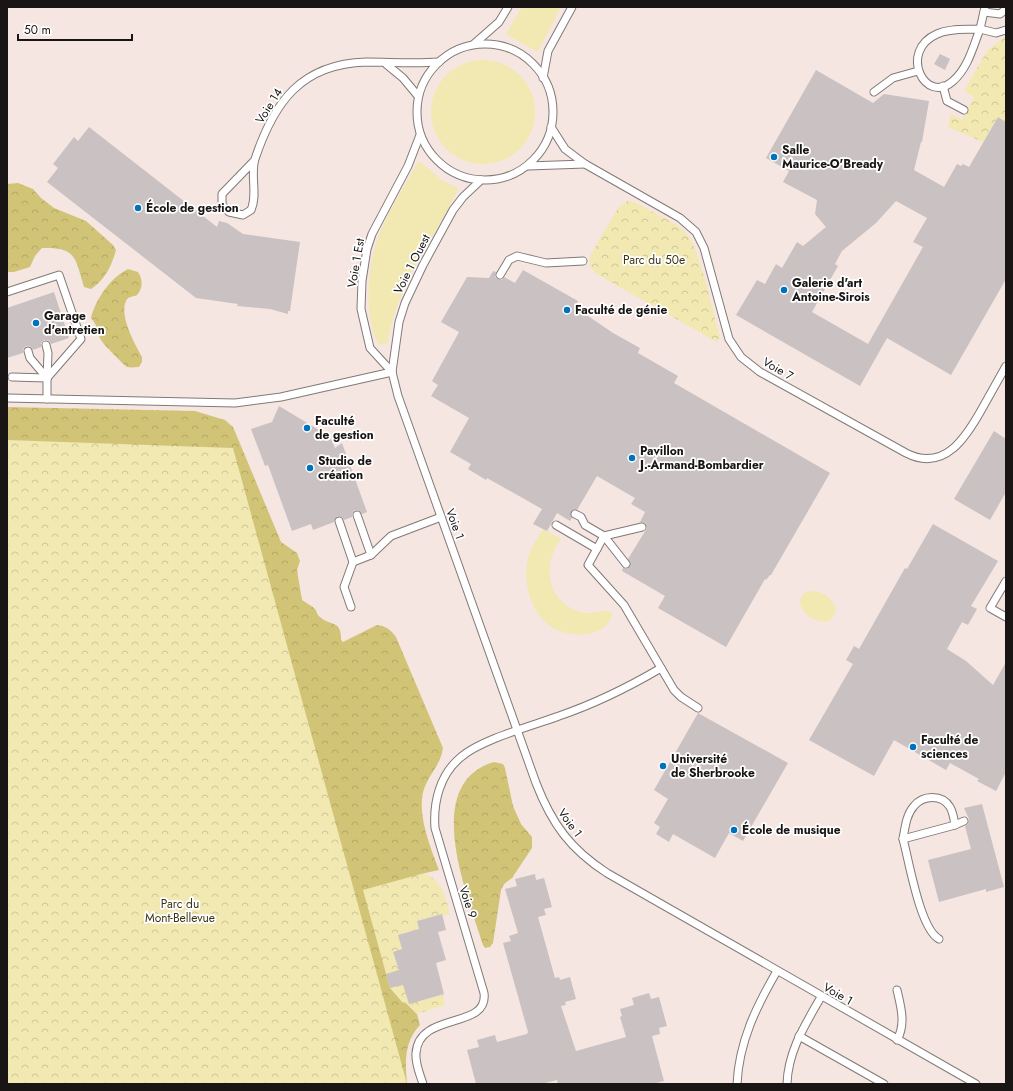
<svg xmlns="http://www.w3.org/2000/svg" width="1013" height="1091" viewBox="0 0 1013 1091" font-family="Jost,sans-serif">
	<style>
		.built { fill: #f6e6e1 }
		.grass { fill: #f1e8b2 }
		.forest { fill: url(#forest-crowns) }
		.park { fill: url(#park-crowns) }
		.building { fill: #cac1c2; fill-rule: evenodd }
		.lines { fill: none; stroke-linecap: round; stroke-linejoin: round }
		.service-casing { stroke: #817977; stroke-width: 9 }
		.service { stroke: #fff; stroke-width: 7 }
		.poi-dot { fill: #0072bc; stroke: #fff; stroke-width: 1.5 }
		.labels { text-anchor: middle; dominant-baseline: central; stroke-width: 3.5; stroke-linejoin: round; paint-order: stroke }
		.street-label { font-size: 12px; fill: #181514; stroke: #fff }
		.poi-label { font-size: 12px; font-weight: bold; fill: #181514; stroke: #fff; text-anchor: start }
		.park-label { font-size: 12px; fill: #3c3513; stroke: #fff }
	</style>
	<defs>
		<pattern id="forest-crowns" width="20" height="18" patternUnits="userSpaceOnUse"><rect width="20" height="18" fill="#d2c477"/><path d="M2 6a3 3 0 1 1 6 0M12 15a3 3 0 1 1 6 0" fill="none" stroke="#b4a866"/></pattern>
		<pattern id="park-crowns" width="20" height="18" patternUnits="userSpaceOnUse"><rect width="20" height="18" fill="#f1e8b2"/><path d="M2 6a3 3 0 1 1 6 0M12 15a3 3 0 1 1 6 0" fill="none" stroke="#cec698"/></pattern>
	</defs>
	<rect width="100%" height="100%" fill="#fff6f4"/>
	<polygon class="built" points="7,7 1006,7 1006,1084 407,1084 7,440"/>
	<g class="grass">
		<polygon points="522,7 561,7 538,52 506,34"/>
		<circle cx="483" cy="112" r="52"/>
		<path d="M418,162H420L443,181L456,187L458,190C432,242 397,285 387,344H378C363,312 367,262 381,230C391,207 406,184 418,162Z"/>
		<path d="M543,529L561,539C540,566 548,606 585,613C594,614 604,609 612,612C610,639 568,639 550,626C531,612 522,581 528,559C530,548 538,538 543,529Z"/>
		<path d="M814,591C825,593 834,599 836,611L831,620C807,629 785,592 814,591Z"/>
	</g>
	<g class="forest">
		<path d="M18,183L33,189L41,198L54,208L86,221L113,245L116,250C112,265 105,280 91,289L84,287C75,258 77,247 42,248L35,256L30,267L14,272H7V184Z"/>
		<path d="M128,269L138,272C143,279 143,289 137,295C133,297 128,296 126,301C119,316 135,344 142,357V362L139,367C135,367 131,368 127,367C125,366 102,343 101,340C96,332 99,327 91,318C95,300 111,277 128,269Z"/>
		<path d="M7,407L195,411L225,420L233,427L236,434L281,542L297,553L300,561L297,570L302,600C306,603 311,605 315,609C317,612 317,615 320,617C330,626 342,620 341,640L343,642L377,625C386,626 391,630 396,637L443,748C441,763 432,771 426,784C414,808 430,846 439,870L421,874L382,914L406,1003L417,1014L420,1025C404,1042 405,1062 407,1084H7Z"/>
		<path d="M494,762L503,764L505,768L513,806L521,824L532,837V848L512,878L504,884L501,890L493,943L490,947L485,948L483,945C468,896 420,784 494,762Z"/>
	</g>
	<g class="park">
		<polygon points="1006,36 1006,122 998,117 983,142 948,127 951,114 962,120 974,97 964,91 987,51"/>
		<path d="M627,201C637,201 646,209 655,213C665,219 678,224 686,233C699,245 714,316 720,337L717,342L600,276C591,270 587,265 591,254L618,208Z"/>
		<polygon points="7,440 233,448 407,1084 7,1084"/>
		<path d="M421,874C441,875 446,898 450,914L442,916L441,914L417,921L419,929L398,935L402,949L393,952L409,1003L443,995L445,1005L417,1014L406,1003L402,1002L390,988L363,890Z"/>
	</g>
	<g class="building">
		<polygon points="940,54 950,59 945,70 934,64"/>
		<path d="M816,70L873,103L884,94L929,101L922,142H921L914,170L944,187L957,164L961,166L963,164L969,167L998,117L1006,122V279L951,375L887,338L860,386L736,315L757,280L765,284L776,264L782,268L797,242L803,246L826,227L815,214L817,200L783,182L789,171L766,158ZM896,201L927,218L913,242L923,247L868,344L812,312L838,266L835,264L842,251L876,223Z"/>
		<polygon points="89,127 217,227 219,221 227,223 243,234 300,242 290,311 288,311 288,314 270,309 237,306 238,304 196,298 47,182 58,168 53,164 74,137 78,141"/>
		<polygon points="523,270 578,301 575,307 613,333 640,348 638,353 678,376 674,383 830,473 771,575 770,575 766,580 765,579 726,647 658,608 665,596 622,571 623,568 627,569 630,566 628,559 647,528 645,523 640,522 645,512 631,504 635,498 597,476 577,510 571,511 572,518 570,521 557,513 547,531 533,524 542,509 487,478 486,480 468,469 471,464 450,452 469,418 431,396 438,385 432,381 459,332 441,322 467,277 489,278 493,271 496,272 495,277 498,279 502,280 504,277 515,283"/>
		<polygon points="54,292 69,338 51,344 48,340 44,340 41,343 41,347 33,350 30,346 26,346 23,349 23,353 7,358 7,308"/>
		<polygon points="279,406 324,433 327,441 331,439 335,448 342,443 367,512 362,514 358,510 355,510 352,514 352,517 344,520 342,517 337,516 334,522 313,530 311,524 292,531 268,465 265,466 251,429 272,422"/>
		<polygon points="994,431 1006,439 1006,492 990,520 954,499"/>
		<polygon points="933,524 998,561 971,606 977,609 968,625 962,622 947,649 966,661 993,685 1006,662 1006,772 996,791 977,781 979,779 950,763 946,770 894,740 874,776 809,740 853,664 846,660 854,646 859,649 905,568 907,569"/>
		<polygon points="698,713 788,763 743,841 729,833 715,858 673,834 669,842 656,834 660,827 654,823 668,799 654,790"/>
		<polygon points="982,804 1004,887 986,892 986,889 939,902 928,860 971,849 965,826 968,824 969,819 964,808"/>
		<polygon points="535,874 536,880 544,878 552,907 544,909 546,915 538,917 555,978 559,977 560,980 570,977 576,999 565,1002 566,1005 561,1006 576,1051 626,1037 620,1017 622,1016 620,1009 634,1005 632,998 649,993 651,999 659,997 667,1026 659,1028 660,1034 652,1036 664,1081 652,1084 558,1084 557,1080 541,1084 476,1084 467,1050 479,1047 477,1040 495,1035 497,1042 527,1034 528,1032 503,943 511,941 509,936 518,933 505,889 517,886 515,879"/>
		<polygon points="442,914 446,930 438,932 446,960 436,963 444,994 409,1004 403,985 390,988 386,974 399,970 393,952 402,949 398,935 419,929 417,921"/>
	</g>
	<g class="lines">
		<g class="service-casing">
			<g id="service">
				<polyline points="985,7 980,29 996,33 1006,30"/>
				<polyline points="984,12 1000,14 1006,9"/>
				<path d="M980,29C973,47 968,68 953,81C925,106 898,51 937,34C950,28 966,30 980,29Z"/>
				<circle cx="485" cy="112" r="68"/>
				<polyline points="474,44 499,22 508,7"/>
				<polyline points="386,64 403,78 418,96"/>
				<polyline points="543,78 548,51 572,7"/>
				<polyline points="943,86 947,101 964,110"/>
				<polyline points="874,92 893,78 918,71"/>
				<path d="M551,127L565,149L585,164L680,218L696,232L704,248L729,339L741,357L760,372L906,453C945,473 967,436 983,407C991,393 998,380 1006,366"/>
				<path d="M254,161L222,194V205L229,212L243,215L251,210C258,195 250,175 255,159C274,102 301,64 366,62C390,62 414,64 439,62"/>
				<polyline points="528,166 585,164"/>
				<path d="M481,180L463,197L453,210L423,265L405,303L399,322L392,372L398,396L536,783C552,824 570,849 607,873L976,1084"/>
				<polyline points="500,275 509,260 517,256 546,263 583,261"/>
				<polyline points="7,292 59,275 81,339 47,378"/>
				<polyline points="46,345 48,353 47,378"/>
				<polyline points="28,351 30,358 47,378"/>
				<polyline points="392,372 370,348 361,309 362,281 367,249 372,234 408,166 420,135"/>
				<polyline points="12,377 47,378 47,399"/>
				<polyline points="7,398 235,403 281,397 392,372"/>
				<polyline points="575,514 581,517 585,525 604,536 626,564"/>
				<polyline points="357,515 371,555"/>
				<polyline points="339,521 353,562 371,555 391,536 441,517"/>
				<polyline points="556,525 597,549"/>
				<polyline points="642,527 604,536 588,565 624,605 674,690 681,697 698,708"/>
				<polyline points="1006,581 990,608 1006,617"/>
				<polyline points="351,607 344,587 353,562"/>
				<polyline points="903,839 955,825 964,821"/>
				<path d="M939,939C920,929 909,861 903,839C905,828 906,815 914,806C923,795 942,794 950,807C953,812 954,819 955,825"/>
				<path d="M897,990C901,1007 906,1024 897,1040"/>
				<polyline points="799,1036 884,1084"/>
				<path d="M423,1084C420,1074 415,1064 416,1053C419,1011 489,1030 484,993L435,828C433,802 440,774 461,757C482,739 532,726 559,716C597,703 627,688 661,668"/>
				<path d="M737,1084C739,1042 756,1007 777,971"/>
				<path d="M787,1084C788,1051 805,1025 821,997"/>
			</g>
		</g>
		<use href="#service" class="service"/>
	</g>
	<g class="poi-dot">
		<circle cx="774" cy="157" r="4"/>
		<circle cx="138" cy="208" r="4"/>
		<circle cx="784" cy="290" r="4"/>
		<circle cx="567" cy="310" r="4"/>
		<circle cx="36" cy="323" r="4"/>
		<circle cx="307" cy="428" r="4"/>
		<circle cx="632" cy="458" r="4"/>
		<circle cx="310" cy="468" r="4"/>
		<circle cx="913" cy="747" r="4"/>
		<circle cx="663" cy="766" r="4"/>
		<circle cx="734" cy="830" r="4"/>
	</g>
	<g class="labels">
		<g class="street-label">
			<text transform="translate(269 106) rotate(-58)">Voie 14</text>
			<text transform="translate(356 263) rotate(-80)">Voie 1 Est</text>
			<text transform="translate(412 264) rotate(-63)">Voie 1 Ouest</text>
			<text transform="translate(778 369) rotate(30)">Voie 7</text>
			<text transform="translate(455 524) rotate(70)">Voie 1</text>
			<text transform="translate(570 823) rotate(54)">Voie 1</text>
			<text transform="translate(468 902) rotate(72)">Voie 9</text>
			<text transform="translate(838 994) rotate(30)">Voie 1</text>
		</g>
		<g class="poi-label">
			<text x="782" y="150">Salle<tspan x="782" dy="14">Maurice-O'Bready</tspan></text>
			<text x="146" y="208">École de gestion</text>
			<text x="792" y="283">Galerie d'art<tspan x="792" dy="14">Antoine-Sirois</tspan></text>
			<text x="575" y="310">Faculté de génie</text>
			<text x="44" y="316">Garage<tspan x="44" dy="14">d'entretien</tspan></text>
			<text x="315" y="421">Faculté<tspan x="315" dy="14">de gestion</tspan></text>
			<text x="640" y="451">Pavillon<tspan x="640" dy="14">J.-Armand-Bombardier</tspan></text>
			<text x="318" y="461">Studio de<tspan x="318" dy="14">création</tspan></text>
			<text x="921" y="740">Faculté de<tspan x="921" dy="14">sciences</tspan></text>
			<text x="671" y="759">Université<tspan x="671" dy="14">de Sherbrooke</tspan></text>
			<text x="742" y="830">École de musique</text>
		</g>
		<g class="park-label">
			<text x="654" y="260">Parc du 50e</text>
			<text x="180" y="904">Parc du<tspan x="180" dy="14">Mont-Bellevue</tspan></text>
		</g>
	</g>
	<rect width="1013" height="1091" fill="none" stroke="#181514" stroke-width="16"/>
	<path d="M18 34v6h114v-6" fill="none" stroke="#181514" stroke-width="2"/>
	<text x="24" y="34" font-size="12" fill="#181514" stroke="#ffffff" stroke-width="3" paint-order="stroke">50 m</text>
</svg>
